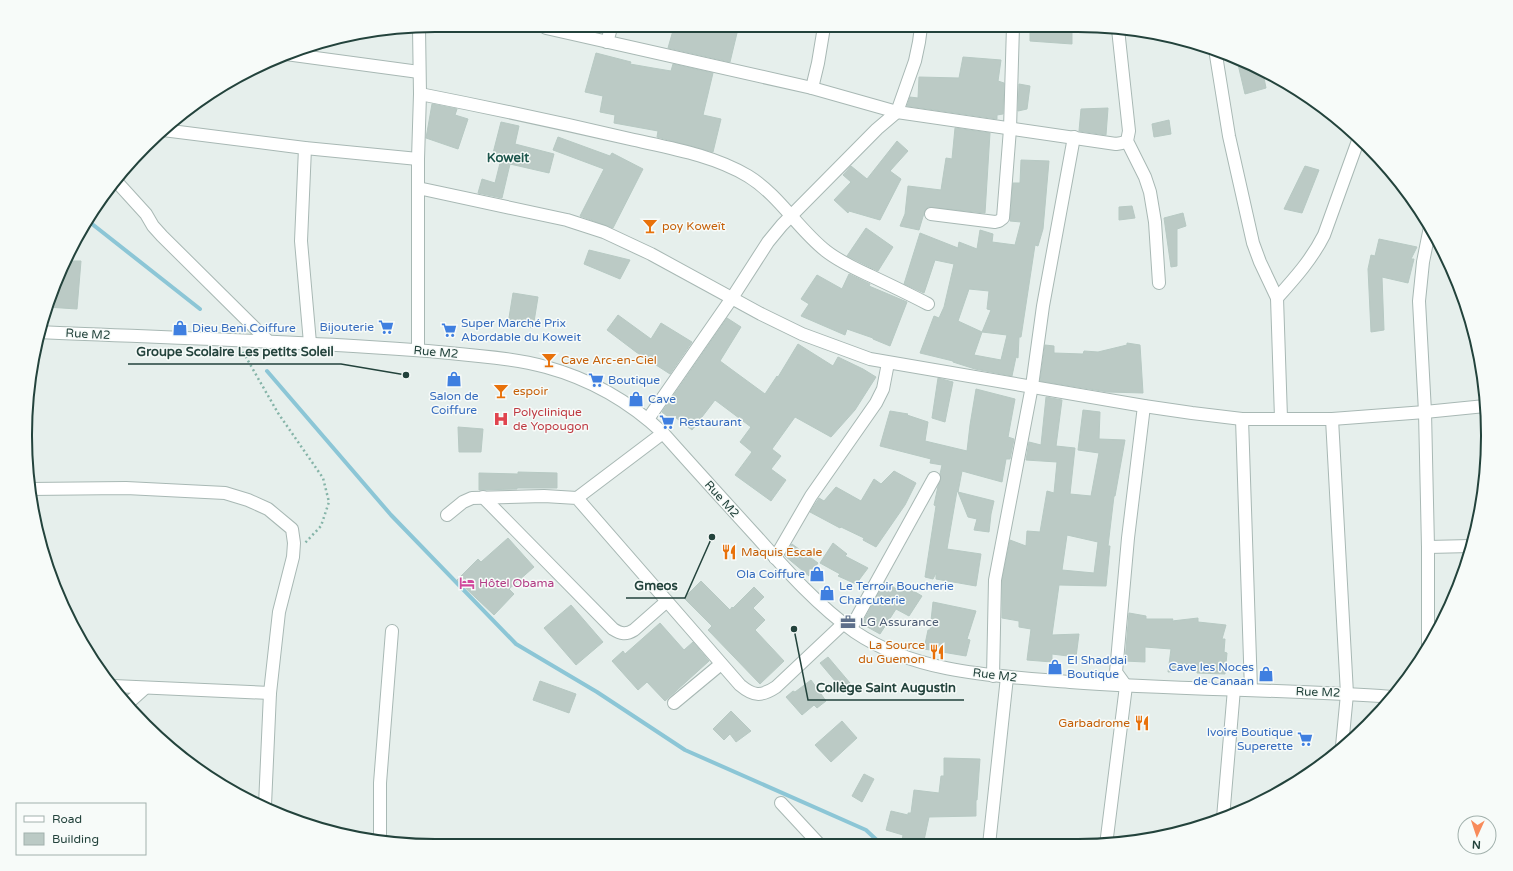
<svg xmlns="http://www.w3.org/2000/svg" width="1513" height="871" viewBox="0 0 1513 871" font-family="'Varela Round',sans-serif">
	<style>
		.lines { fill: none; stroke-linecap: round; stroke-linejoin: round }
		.stream { stroke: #8cc6d6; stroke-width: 4 }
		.building { fill: #bbcac5; stroke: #b7c9c3; fill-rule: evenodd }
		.minor-casing { stroke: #a8b8b4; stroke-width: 14 }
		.path { stroke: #85b4a8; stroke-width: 2.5; stroke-dasharray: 2 3; stroke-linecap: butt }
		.minor { stroke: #fff; stroke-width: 12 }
		.labels { text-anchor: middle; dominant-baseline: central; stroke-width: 3; stroke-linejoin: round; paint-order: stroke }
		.food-label { font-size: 12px; fill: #c56008; stroke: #f7fbf9; text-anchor: start }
		.shop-label { font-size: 12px; fill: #366cbe; stroke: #f7fbf9; text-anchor: start }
		.street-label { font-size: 12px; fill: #23433c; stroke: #f7fbf9 }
		.health-label { font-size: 12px; fill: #be3a42; stroke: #f7fbf9; text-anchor: start }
		.hotel-label { font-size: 12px; fill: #b23c85; stroke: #f7fbf9; text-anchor: start }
		.service-label { font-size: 12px; fill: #4e5e75; stroke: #f7fbf9; text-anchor: start }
		.neighbourhood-label { font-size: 13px; font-weight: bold; fill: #1d564c; stroke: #f7fbf9 }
		.rim { fill: none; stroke: #23433c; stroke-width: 2 }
		.leader { fill: none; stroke: #23433c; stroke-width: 1.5 }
		.callout-dot { fill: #23433c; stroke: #f7fbf9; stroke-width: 1.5 }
		.callout-label { font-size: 13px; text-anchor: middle; font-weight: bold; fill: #23433c; stroke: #f7fbf9; stroke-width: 3; stroke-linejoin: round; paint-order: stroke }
	</style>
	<rect width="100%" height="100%" fill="#e6efec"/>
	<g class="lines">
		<g class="stream">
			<polyline points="87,220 200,309"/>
			<polyline points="267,371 391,515 516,644 597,692 685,750 866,830 882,845"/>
		</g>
	</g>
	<g class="building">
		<polygon points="1030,26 1072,26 1072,44 1030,41"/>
		<polygon points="674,27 711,27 711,28 737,33 730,62 668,48"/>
		<polygon points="596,53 631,62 630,64 653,68 671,71 673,64 713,73 703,115 721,119 713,152 657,137 658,131 614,123 615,115 600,112 603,96 585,92"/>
		<polygon points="963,57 1001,60 998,81 1004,83 1003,114 997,115 997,119 907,106 910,97 918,98 919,77 959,78"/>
		<polygon points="1237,60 1263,73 1266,88 1245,94"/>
		<polygon points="1019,84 1030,86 1027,109 1018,111"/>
		<polygon points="432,104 457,109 455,115 468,119 458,149 426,138"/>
		<polygon points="1108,108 1106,135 1079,131 1081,109"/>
		<polygon points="1169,120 1171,134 1154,137 1152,124"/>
		<polygon points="501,122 519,126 515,144 554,154 549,173 510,164 502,198 478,193 482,179 495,183 501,159 492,157"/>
		<polygon points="955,128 990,133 985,213 928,207 925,210 919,230 900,226 905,214 908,186 941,190 946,158 952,159"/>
		<polygon points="558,137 610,156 612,153 643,169 613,228 580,216 604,169 553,150"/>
		<polygon points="897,141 908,151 890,171 901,179 880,220 849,211 848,213 834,200 851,182 843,175 851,166 867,179"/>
		<path d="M1021,160L1049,161L1043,229L1038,246L1035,245L1021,337H1019L1018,358L1016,357L1012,376L975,369L953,362V361L920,353L934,316L939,318L944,307L954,264L935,260L924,293L904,284L920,233L958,248L959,242L977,249L980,230L993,234L992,242L1015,245L1021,222L1010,221L1013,183H1020ZM969,289L989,291L987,309L991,310L982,332L958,321ZM982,332L1007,335L1001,360L974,355Z"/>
		<polygon points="1305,166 1319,170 1302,213 1284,209"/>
		<polygon points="1132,206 1135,218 1119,220 1119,207"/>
		<polygon points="1183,213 1186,226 1177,229 1177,266 1171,267 1164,218"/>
		<polygon points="866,228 893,247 878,271 847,256"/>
		<polygon points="1379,239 1417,247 1411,259 1414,259 1408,283 1382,277 1384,330 1371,332 1368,269 1371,255 1375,256"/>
		<polygon points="589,250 630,260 620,279 584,264"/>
		<polygon points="65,261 81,261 77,309 47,307"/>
		<polygon points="849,274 870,284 869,286 907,302 890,346 873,339 873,338 847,329 845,335 801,316 809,304 801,299 817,275 842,289"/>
		<polygon points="513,293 538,297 533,328 508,324"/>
		<polygon points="618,315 651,339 661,323 692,342 670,374 636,352 607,330"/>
		<polygon points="727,318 741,327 720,361 765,394 777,376 778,377 798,344 833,366 838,357 863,369 876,377 855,410 831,437 795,417 772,449 781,456 771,469 786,480 771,501 735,475 752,452 740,442 751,427 715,400 692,430 675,417 672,420 662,412"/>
		<polygon points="1127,343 1140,345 1143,393 1108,392 1040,381 1045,345 1054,346 1054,353 1083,354 1084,351 1098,352 1127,345"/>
		<polygon points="938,378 953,382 945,422 932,418"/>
		<polygon points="976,389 1015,399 1008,437 1014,439 1010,459 1006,459 1002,482 962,471 958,492 957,491 947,549 981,554 976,586 936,579 936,573 933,579 925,577 936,506 934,505 938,486 941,478 940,474 942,465 930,463 931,459 880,446 890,411 908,414 907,415 928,422 925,441 967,451 970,425"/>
		<path d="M1046,397L1062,400L1056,446L1075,448L1070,494L1091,496L1099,453L1078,450L1083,410L1100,412L1099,439L1125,440L1115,496H1114L1108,546H1110L1106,586L1059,585L1052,635L1079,634L1076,657L1052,654V662L1027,660L1031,629L1019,627V621L1002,618V581L1010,540L1026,546L1027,531L1040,532L1047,491L1054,493L1057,462L1026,460L1029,442L1041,445ZM1067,535L1098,542L1094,573L1062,570Z"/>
		<polygon points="458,427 483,429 481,452 459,452"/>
		<polygon points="894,471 916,483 905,505 876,547 863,540 864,538 841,527 840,528 810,512 819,498 824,501 836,487 861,501 874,479 881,484"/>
		<polygon points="518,472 557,473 557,488 517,488 517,489 479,490 479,473 518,474"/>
		<polygon points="958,492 994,501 991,514 989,532 974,530 977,519 968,517"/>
		<polygon points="508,538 534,567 509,589 514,594 494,615 457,580 478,559 481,562"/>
		<polygon points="833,543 847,554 845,556 868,568 856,584 838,576 840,574 820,563"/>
		<polygon points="792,544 818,563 809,576 785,556"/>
		<polygon points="701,581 730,610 732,607 733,608 754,587 764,597 753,608 765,620 755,630 784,661 760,684 708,630 712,626 684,598"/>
		<polygon points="885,581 899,591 903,585 922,596 909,616 896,609 880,634 862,624"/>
		<polygon points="933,602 976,611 967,639 970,640 966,656 924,649 928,630 930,630"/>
		<polygon points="571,605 603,642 576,665 544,628"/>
		<polygon points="1129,613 1146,616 1146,619 1173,619 1172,621 1198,618 1198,622 1226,625 1222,639 1225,639 1224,652 1227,653 1225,674 1197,673 1197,670 1168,672 1171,649 1145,647 1145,662 1125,661"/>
		<polygon points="660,623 684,650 693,642 709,661 665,701 647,682 638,690 612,661 623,651 625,654"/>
		<polygon points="828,657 850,683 842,689 820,663"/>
		<polygon points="811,680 826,701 817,708 814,705 802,715 786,697 793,691 795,692"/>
		<polygon points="540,681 576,694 569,713 533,700"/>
		<polygon points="731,711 751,731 736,742 730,734 724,740 713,729"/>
		<polygon points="842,721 857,738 831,762 815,745"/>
		<polygon points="944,758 980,759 977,800 976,800 976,816 929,817 923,845 906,845 902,841 903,835 886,830 891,811 908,815 908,813 911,813 914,790 939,793 941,776 944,776"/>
		<polygon points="864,774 874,779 862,802 852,796"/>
	</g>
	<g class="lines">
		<g class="minor-casing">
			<g id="minor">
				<polyline points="546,28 812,88 897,112 1116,144 1122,143 1127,141"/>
				<polyline points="1118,29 1129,131 1127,141 1145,177 1150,192 1155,222 1159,283"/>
				<polyline points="607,42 611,28"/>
				<polyline points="1215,49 1229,136 1253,243 1260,262 1277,298 1281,418"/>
				<polyline points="286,54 419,72"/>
				<polyline points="812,88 818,63 824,27"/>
				<path d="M420,94C491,108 561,123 630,139C670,148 713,155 748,176C779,195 798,229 826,251C840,262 856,269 871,276C890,285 909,294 928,304"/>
				<polyline points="163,130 305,148 418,159"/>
				<polyline points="305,148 301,241 310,343"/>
				<polyline points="116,181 146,214 153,226 162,236 269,342"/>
				<polyline points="418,188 567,220 604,232 651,254 761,314 802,334 870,359 1144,406 1192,413 1242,419 1332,419 1425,412 1485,406"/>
				<polyline points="931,214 995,222 999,221 1003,218 1010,129 1013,26"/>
				<path d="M1277,298C1295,278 1312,259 1324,235L1359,138"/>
				<path d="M39,332C149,337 259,340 369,347C406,349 442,352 479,356C501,358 524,361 546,367C590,379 630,402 663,433C694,468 726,503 757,537C787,571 818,606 855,632C917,674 997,676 1070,682C1177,690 1284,689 1392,697"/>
				<polyline points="418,350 418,159 420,94 419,28"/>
				<polyline points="648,419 732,298 768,242 782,225 877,129 897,112 915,61 919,42 921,27"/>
				<polyline points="1242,419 1251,690"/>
				<polyline points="1332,419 1347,694 1342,746"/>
				<polyline points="29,489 126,488 225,493 248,500 268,509 292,529 294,543 293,557 279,612 270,693 265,805"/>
				<path d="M483,497L613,629C621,634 626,635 634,630L667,601"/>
				<polyline points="577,498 663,433"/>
				<path d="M447,515L463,502L472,498L544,496L577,498L740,685C753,696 761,697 776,687L844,623"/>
				<polyline points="1428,547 1471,546"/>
				<polyline points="775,558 811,496 876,403 883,389 888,363"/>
				<polyline points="851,628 934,478"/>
				<polyline points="1428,647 1428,547 1425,412 1419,301 1423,262 1430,227"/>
				<polyline points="993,676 995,580 1032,386 1043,306 1074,137"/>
				<polyline points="113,686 270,693"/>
				<polyline points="674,703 721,664"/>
				<polyline points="126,705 145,688"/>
				<polyline points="781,803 820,845"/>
				<polyline points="1223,818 1234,689"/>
				<polyline points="380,839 380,783 392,631"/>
				<polyline points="989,845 1007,677"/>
				<polyline points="1106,845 1126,686 1116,672 1128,538 1144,406"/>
			</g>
		</g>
		<polyline class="path" points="243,352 278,413 323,478 329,502 321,526 305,543"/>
		<use href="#minor" class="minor"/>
	</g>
	<defs>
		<g id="bar-bare" transform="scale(1.2)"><path d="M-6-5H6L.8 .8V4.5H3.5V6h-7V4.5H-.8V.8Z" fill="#e8710a" stroke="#f7fbf9" stroke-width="2.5" paint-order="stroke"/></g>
		<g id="supermarket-bare" transform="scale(1.2)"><path d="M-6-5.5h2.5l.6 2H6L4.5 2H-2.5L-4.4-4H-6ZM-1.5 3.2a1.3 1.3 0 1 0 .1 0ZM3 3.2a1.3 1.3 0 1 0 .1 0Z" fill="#3f7fe0" stroke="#f7fbf9" stroke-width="2.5" paint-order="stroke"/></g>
		<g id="shop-bare" transform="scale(1.2)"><path d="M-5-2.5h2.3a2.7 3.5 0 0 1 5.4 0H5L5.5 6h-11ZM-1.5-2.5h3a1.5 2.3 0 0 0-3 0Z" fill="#3f7fe0" stroke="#f7fbf9" stroke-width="2.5" paint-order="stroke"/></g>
		<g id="hospital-bare" transform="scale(1.2)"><path d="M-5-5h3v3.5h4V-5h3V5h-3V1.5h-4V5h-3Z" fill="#e0444e" stroke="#f7fbf9" stroke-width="2.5" paint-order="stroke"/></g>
		<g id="restaurant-bare" transform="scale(1.2)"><path d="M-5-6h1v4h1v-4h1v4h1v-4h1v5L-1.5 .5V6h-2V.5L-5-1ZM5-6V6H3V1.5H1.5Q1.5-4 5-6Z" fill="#e8710a" stroke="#f7fbf9" stroke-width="2.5" paint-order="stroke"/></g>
		<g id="hotel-bare" transform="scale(1.2)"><path d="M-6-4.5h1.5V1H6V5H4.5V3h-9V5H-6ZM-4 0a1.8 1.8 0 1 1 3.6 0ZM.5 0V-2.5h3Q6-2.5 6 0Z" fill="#d1479c" stroke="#f7fbf9" stroke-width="2.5" paint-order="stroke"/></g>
		<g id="office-bare" transform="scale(1.2)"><path d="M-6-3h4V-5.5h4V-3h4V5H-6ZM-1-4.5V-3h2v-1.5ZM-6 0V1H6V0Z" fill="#5c6f8a" stroke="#f7fbf9" stroke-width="2.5" paint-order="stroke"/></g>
	</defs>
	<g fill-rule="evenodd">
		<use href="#bar-bare" x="650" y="226"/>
		<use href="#supermarket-bare" x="386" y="327"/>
		<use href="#shop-bare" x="180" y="328"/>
		<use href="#supermarket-bare" x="449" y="330"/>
		<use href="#bar-bare" x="549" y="360"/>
		<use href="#shop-bare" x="454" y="379"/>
		<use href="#supermarket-bare" x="596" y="380"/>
		<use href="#bar-bare" x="501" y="391"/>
		<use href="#shop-bare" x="636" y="399"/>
		<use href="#hospital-bare" x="501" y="419"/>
		<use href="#supermarket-bare" x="667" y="422"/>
		<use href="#restaurant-bare" x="729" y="552"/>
		<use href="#shop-bare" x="817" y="574"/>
		<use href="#hotel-bare" x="467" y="583"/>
		<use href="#shop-bare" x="827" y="593"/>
		<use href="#office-bare" x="848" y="622"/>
		<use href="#restaurant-bare" x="937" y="652"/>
		<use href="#shop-bare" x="1055" y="667"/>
		<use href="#shop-bare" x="1266" y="674"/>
		<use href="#restaurant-bare" x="1142" y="723"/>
		<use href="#supermarket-bare" x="1305" y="739"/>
	</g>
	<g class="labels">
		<g class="food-label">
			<text x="662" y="226">poy Koweït</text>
			<text x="561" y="360">Cave Arc-en-Ciel</text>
			<text x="513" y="391">espoir</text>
			<text x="741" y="552">Maquis Escale</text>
			<text x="925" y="645" text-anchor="end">La Source<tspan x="925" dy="14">du Guemon</tspan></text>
			<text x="1130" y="723" text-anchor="end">Garbadrome</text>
		</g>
		<g class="shop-label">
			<text x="461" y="323">Super Marché Prix<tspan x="461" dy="14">Abordable du Koweit</tspan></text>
			<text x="374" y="327" text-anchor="end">Bijouterie</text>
			<text x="192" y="328">Dieu Beni Coiffure</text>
			<text x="608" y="380">Boutique</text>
			<text x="454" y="396" text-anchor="middle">Salon de<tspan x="454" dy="14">Coiffure</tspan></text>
			<text x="648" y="399">Cave</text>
			<text x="679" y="422">Restaurant</text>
			<text x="805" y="574" text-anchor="end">Ola Coiffure</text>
			<text x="839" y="586">Le Terroir Boucherie<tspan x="839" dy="14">Charcuterie</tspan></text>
			<text x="1067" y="660">El Shaddai<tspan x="1067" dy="14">Boutique</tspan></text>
			<text x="1254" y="667" text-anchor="end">Cave les Noces<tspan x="1254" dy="14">de Canaan</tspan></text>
			<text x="1293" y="732" text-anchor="end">Ivoire Boutique<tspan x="1293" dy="14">Superette</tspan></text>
		</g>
		<g class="street-label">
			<text transform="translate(88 334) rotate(3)">Rue M2</text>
			<text transform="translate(436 352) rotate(5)">Rue M2</text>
			<text transform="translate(722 499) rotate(48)">Rue M2</text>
			<text transform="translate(995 675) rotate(7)">Rue M2</text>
			<text transform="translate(1318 692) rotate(2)">Rue M2</text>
		</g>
		<g class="health-label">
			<text x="513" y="412">Polyclinique<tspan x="513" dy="14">de Yopougon</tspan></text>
		</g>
		<g class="hotel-label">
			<text x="479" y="583">Hôtel Obama</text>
		</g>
		<g class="service-label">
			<text x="860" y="622">LG Assurance</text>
		</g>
		<g class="neighbourhood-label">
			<text x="508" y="158">Koweit</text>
		</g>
	</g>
	<path d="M0 0H1513V871H0ZM435 32H1078A403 403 0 0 1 1481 435V436A403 403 0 0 1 1078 839H435A403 403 0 0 1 32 436V435A403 403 0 0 1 435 32Z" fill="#f7fbf9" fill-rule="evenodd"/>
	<path class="rim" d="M435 32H1078A403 403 0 0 1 1481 435V436A403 403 0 0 1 1078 839H435A403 403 0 0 1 32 436V435A403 403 0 0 1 435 32Z"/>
	<path class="leader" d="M406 375L341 364H128M712 537L685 598H626M794 629L808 700H964"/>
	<g class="callout-dot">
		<circle cx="406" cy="375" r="4"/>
		<circle cx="712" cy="537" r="4"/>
		<circle cx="794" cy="629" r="4"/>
	</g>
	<g class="callout-label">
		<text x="235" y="356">Groupe Scolaire Les petits Soleil</text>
		<text x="656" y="590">Gmeos</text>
		<text x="886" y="692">Collège Saint Augustin</text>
	</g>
	<rect x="16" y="803" width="130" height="52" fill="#f7fbf9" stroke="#a2b1ad"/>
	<rect x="24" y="816" width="20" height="6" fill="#ffffff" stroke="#a2b1ad"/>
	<text x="52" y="823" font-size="12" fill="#23433c">Road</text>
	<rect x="24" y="833" width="20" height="12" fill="#bbcac5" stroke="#a2b1ad"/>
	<text x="52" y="843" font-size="12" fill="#23433c">Building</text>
	<g transform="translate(1477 835) rotate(183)"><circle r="19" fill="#f7fbf9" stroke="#a2b1ad"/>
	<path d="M0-3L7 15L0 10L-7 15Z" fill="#f88b5b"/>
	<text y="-6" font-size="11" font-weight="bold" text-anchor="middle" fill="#23433c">N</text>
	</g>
</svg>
